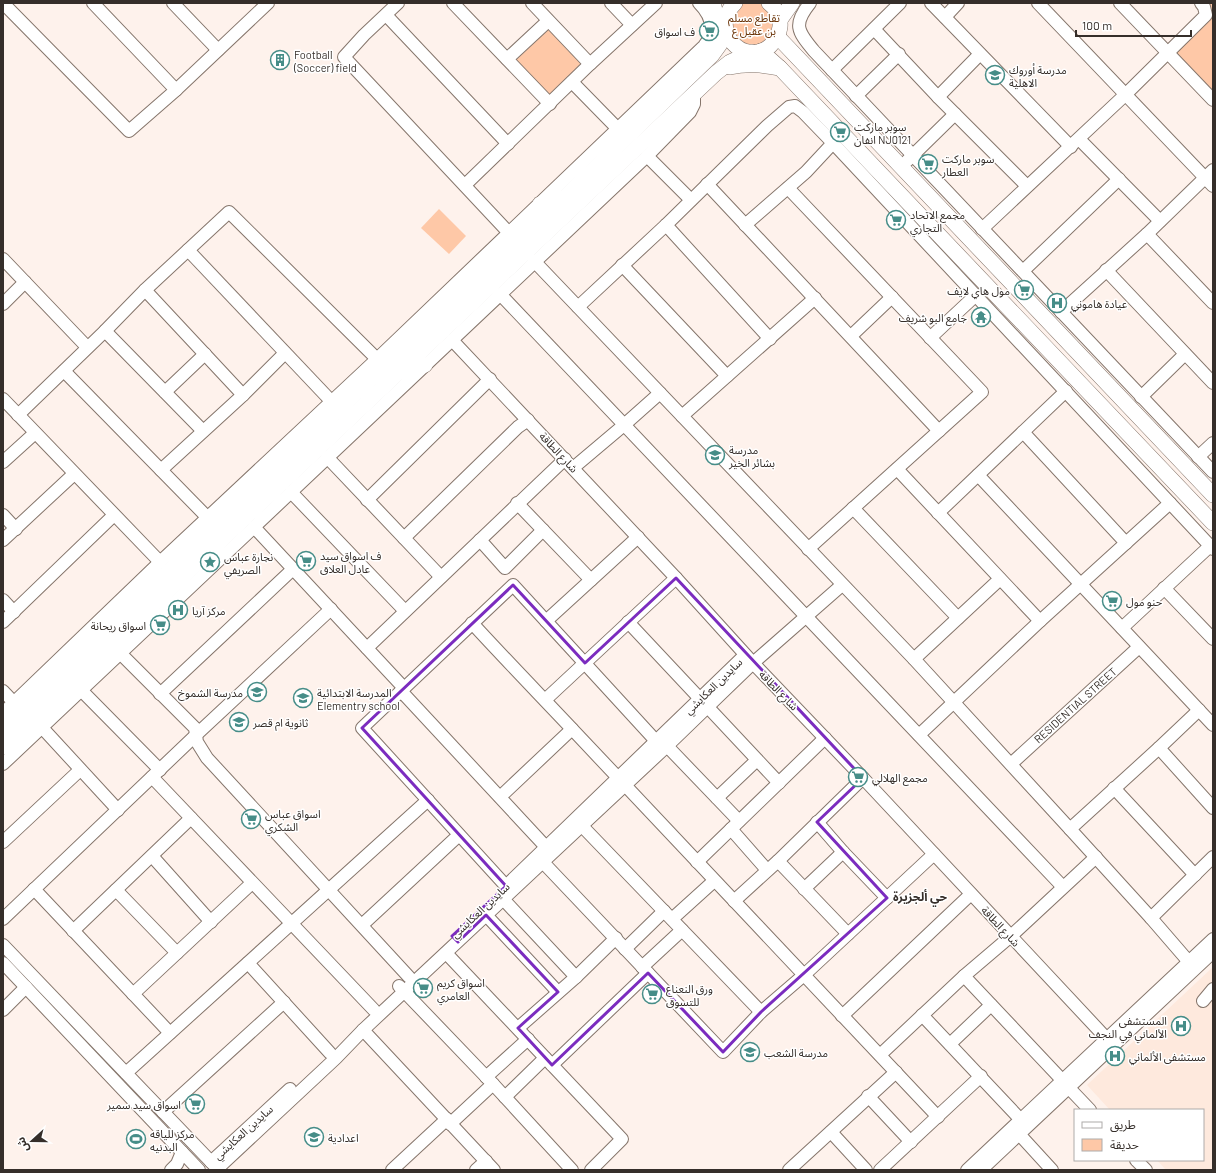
<svg xmlns="http://www.w3.org/2000/svg" width="1216" height="1173" viewBox="0 0 1216 1173" font-family="Barlow,'Noto Sans Arabic',sans-serif">
	<style>
		.built { fill: #fee9dd }
		.green { fill: #fec8a7 }
		.lines { fill: none; stroke-linecap: round; stroke-linejoin: round }
		.minor-casing { stroke: #85756b; stroke-width: 14 }
		.major-casing { stroke: #85756b; stroke-width: 16 }
		.minor { stroke: #fff; stroke-width: 12 }
		.major { stroke: #fff; stroke-width: 15 }
		.marked { fill: none; stroke: #7b2cbf; stroke-width: 3; stroke-linejoin: round }
		.labels { text-anchor: middle; dominant-baseline: central; stroke-width: 3; stroke-linejoin: round; paint-order: stroke }
		.park-label { font-size: 11px; fill: #6a3307; stroke: #fff }
		.poi-label { font-size: 11px; fill: #352e2a; stroke: #fff; text-anchor: start }
		.street-label { font-size: 11px; fill: #352e2a; stroke: #fff }
		.neighbourhood-label { font-size: 12px; font-weight: bold; fill: #352e2a; stroke: #fff }
	</style>
	<rect width="100%" height="100%" fill="#fef2ec"/>
	<polygon class="built" points="1213,967 1213,1170 1166,1170 1157,1160 1203,1160 1203,1110 1110,1110 1087,1085"/>
	<g class="green">
		<path d="M744,3H764L771,9L775,30C772,34 769,39 764,42C740,56 719,19 744,3Z"/>
		<polygon points="1201,3 1213,3 1213,100 1169,53 1206,15"/>
		<polygon points="549,29 581,64 548,96 515,61"/>
		<polygon points="439,209 466,236 449,254 421,228"/>
	</g>
	<g class="lines">
		<g class="minor-casing">
			<g id="minor">
				<polyline points="3,3 129,131 176,90 268,3"/>
				<polyline points="93,3 176,90"/>
				<polyline points="173,3 218,50"/>
				<polyline points="398,3 364,35 344,57 509,233"/>
				<polyline points="453,3 550,104"/>
				<polyline points="532,3 590,64"/>
				<polyline points="611,3 632,25"/>
				<path d="M810,3C793,24 797,31 814,51L1213,472"/>
				<polyline points="931,3 1071,147"/>
				<polyline points="1038,3 1213,186"/>
				<polyline points="1120,3 1213,100"/>
				<polyline points="386,15 508,144"/>
				<polyline points="945,17 958,3"/>
				<polyline points="874,29 938,97 1027,186"/>
				<polyline points="507,59 548,21"/>
				<polyline points="832,70 900,3"/>
				<polyline points="572,82 618,129"/>
				<polyline points="856,96 899,54"/>
				<polyline points="938,97 980,54"/>
				<polyline points="1079,139 1160,221"/>
				<polyline points="833,143 1213,549"/>
				<polyline points="647,156 691,200"/>
				<polyline points="907,161 955,114"/>
				<polyline points="707,184 939,431"/>
				<polyline points="465,185 590,64 656,3"/>
				<polyline points="788,188 982,392 808,549"/>
				<polyline points="666,225 770,339"/>
				<polyline points="982,229 1125,95 1206,15 1204,7 1201,3"/>
				<polyline points="1147,234 1213,303"/>
				<polyline points="188,250 332,402"/>
				<polyline points="3,259 87,347"/>
				<polyline points="534,261 914,659 1070,829 1151,918 1189,962"/>
				<polyline points="622,265 727,376"/>
				<polyline points="1106,270 1213,383"/>
				<polyline points="1023,271 1119,179"/>
				<polyline points="145,290 243,395"/>
				<polyline points="500,294 1063,887"/>
				<polyline points="3,304 25,282"/>
				<polyline points="578,307 666,225 767,126 789,107 795,106 803,112 833,143 806,172 745,225"/>
				<polyline points="1061,312 1147,234 1213,170"/>
				<polyline points="105,331 203,431"/>
				<polyline points="851,336 892,297"/>
				<polyline points="930,338 976,295"/>
				<polyline points="452,340 676,578 753,663 863,778 1107,1039"/>
				<polyline points="64,371 208,518"/>
				<polyline points="165,392 205,354"/>
				<polyline points="1141,397 1185,354"/>
				<polyline points="3,399 160,562"/>
				<polyline points="18,415 105,331 145,290 229,212 377,359"/>
				<polyline points="682,416 815,298"/>
				<polyline points="1023,432 1126,543"/>
				<polyline points="327,457 441,577"/>
				<polyline points="1198,457 1213,443"/>
				<polyline points="3,462 35,433"/>
				<polyline points="573,468 624,425 660,393"/>
				<polyline points="897,469 1040,621"/>
				<polyline points="161,470 243,395 285,353"/>
				<polyline points="978,475 1213,725"/>
				<polyline points="291,492 405,611"/>
				<polyline points="367,500 490,379"/>
				<polyline points="517,503 591,580"/>
				<polyline points="853,508 958,618"/>
				<polyline points="938,513 1066,391"/>
				<polyline points="3,515 16,529"/>
				<polyline points="254,527 404,688"/>
				<polyline points="404,538 518,427 528,420"/>
				<polyline points="3,540 74,474"/>
				<polyline points="480,540 505,568 543,530"/>
				<polyline points="1164,588 1213,639"/>
				<polyline points="3,600 14,612"/>
				<polyline points="546,621 638,537"/>
				<polyline points="3,622 114,515"/>
				<polyline points="628,622 779,783"/>
				<path d="M472,623C505,659 539,694 573,730C694,860 817,987 938,1117"/>
				<polyline points="1122,628 1210,546"/>
				<polyline points="367,648 565,459"/>
				<polyline points="120,653 195,728 197,742 207,758 409,977"/>
				<polyline points="914,659 1000,579"/>
				<polyline points="81,690 160,770"/>
				<polyline points="3,691 20,709"/>
				<polyline points="401,691 546,847"/>
				<polyline points="160,694 293,569"/>
				<polyline points="545,700 676,578"/>
				<path d="M3,713L160,562L377,359L704,46C716,31 712,16 699,3"/>
				<polyline points="36,721 118,810"/>
				<polyline points="919,735 1040,621 1170,503"/>
				<polyline points="667,746 739,821"/>
				<polyline points="1159,748 1213,808"/>
				<polyline points="3,764 647,156 690,112 694,104 694,94"/>
				<polyline points="1011,764 1139,647"/>
				<polyline points="152,777 374,1010"/>
				<polyline points="1114,788 1195,875"/>
				<polyline points="500,797 572,729"/>
				<polyline points="717,798 757,760"/>
				<polyline points="817,822 843,852 887,898"/>
				<polyline points="582,826 761,1012"/>
				<polyline points="731,829 767,870"/>
				<polyline points="1070,829 1159,748 1199,710"/>
				<polyline points="3,842 80,770"/>
				<polyline points="152,856 211,922"/>
				<polyline points="538,857 723,1052 761,1012 804,975 934,854"/>
				<polyline points="778,861 848,934"/>
				<polyline points="697,862 825,738"/>
				<polyline points="509,883 745,655"/>
				<polyline points="506,886 362,728 513,585 656,741"/>
				<polyline points="34,889 170,1033"/>
				<polyline points="804,889 843,852"/>
				<polyline points="116,890 177,953"/>
				<polyline points="503,899 576,977"/>
				<polyline points="734,901 778,861 863,778"/>
				<polyline points="486,915 558,992"/>
				<polyline points="1151,918 1213,857"/>
				<polyline points="3,919 197,734 331,609"/>
				<polyline points="672,919 714,881"/>
				<polyline points="362,925 459,835"/>
				<polyline points="73,931 191,818"/>
				<polyline points="3,945 215,1166"/>
				<polyline points="625,949 664,911"/>
				<polyline points="446,953 622,1139 591,1170"/>
				<polyline points="3,963 199,1170"/>
				<polyline points="248,963 330,1053"/>
				<polyline points="642,967 682,930"/>
				<polyline points="964,976 1063,1081"/>
				<polyline points="399,986 493,1084 572,1170"/>
				<polyline points="133,994 252,883"/>
				<polyline points="1203,1001 1213,989"/>
				<polyline points="3,1010 26,987"/>
				<polyline points="922,1015 1021,1120"/>
				<polyline points="842,1016 971,894"/>
				<polyline points="518,1028 576,977 616,938"/>
				<polyline points="363,1030 494,1170"/>
				<polyline points="950,1044 991,1005"/>
				<polyline points="880,1055 964,976 1011,936 1096,857"/>
				<polyline points="552,1065 648,973"/>
				<polyline points="126,1073 428,800"/>
				<polyline points="486,1077 528,1039"/>
				<polyline points="1069,1088 1090,1110"/>
				<polyline points="868,1096 911,1142"/>
				<polyline points="505,1097 545,1058"/>
				<polyline points="163,1112 284,1002"/>
				<polyline points="450,1124 493,1084"/>
				<polyline points="831,1132 866,1170"/>
				<polyline points="1019,1134 1052,1170"/>
				<polyline points="1136,1160 1146,1170"/>
				<polyline points="211,1162 290,1089"/>
				<polyline points="217,1169 336,1058 363,1030 667,746 753,663 842,585"/>
				<polyline points="171,1170 177,1164 182,1152"/>
				<polyline points="392,1170 447,1119"/>
				<polyline points="476,1170 486,1161"/>
				<polyline points="789,1170 896,1072"/>
				<polyline points="880,1170 981,1076"/>
				<polyline points="967,1170 1213,939"/>
				<polyline points="981,1170 1213,952"/>
			</g>
		</g>
		<g class="major-casing">
			<g id="major">
				<polyline points="713,3 719,26 718,33"/>
				<path d="M735,3C708,29 743,68 770,46C775,41 779,35 780,27C781,18 777,9 769,3"/>
				<polyline points="780,20 792,3"/>
				<polyline points="777,36 1213,495"/>
				<polyline points="761,51 780,68 1213,523"/>
				<path d="M730,67C748,63 763,65 780,68"/>
				<polyline points="540,204 564,198"/>
				<polyline points="401,372 425,365"/>
				<polyline points="3,729 355,394 564,198 712,55 720,44 726,32"/>
				<polyline points="3,747 397,374 716,73 730,62 752,52"/>
			</g>
		</g>
		<use href="#minor" class="minor"/>
		<use href="#major" class="major"/>
	</g>
	<path class="marked" d="M676,578L863,778L817,822L887,898L761,1012L723,1052L648,973L552,1065L518,1028L558,992L486,915L458,942L452,936L506,886L362,728L513,585L585,663Z"/>
	<defs>
		<g id="supermarket-ring" transform="scale(1)"><circle r="9.5" fill="#fff" stroke="#468d88" stroke-width="1.5"/><path d="M-6-5.5h2.5l.6 2H6L4.5 2H-2.5L-4.4-4H-6ZM-1.5 3.2a1.3 1.3 0 1 0 .1 0ZM3 3.2a1.3 1.3 0 1 0 .1 0Z" fill="#468d88"/></g>
		<g id="building-ring" transform="scale(1)"><circle r="9.5" fill="#fff" stroke="#468d88" stroke-width="1.5"/><path d="M-4-6H4V6H1V3H-1V6H-4ZM-2.5-4.3h1.7v1.8h-1.7ZM.8-4.3h1.7v1.8H.8ZM-2.5-1h1.7V.8h-1.7ZM.8-1h1.7V.8H.8Z" fill="#468d88"/></g>
		<g id="school-ring" transform="scale(1)"><circle r="9.5" fill="#fff" stroke="#468d88" stroke-width="1.5"/><path d="M0-5L7-2L0 1L-7-2ZM-4 1L0 2.5L4 1V4Q0 6-4 4Z" fill="#468d88"/></g>
		<g id="hospital-ring" transform="scale(1)"><circle r="9.5" fill="#fff" stroke="#468d88" stroke-width="1.5"/><path d="M-5-5h3v3.5h4V-5h3V5h-3V1.5h-4V5h-3Z" fill="#468d88"/></g>
		<g id="temple-ring" transform="scale(1)"><circle r="9.5" fill="#fff" stroke="#468d88" stroke-width="1.5"/><path d="M0-6L5-2H3V0L6.5 2.5H4V6H1.5V3h-3V6H-4V2.5H-6.5L-3 0V-2H-5Z" fill="#468d88"/></g>
		<g id="sight-ring" transform="scale(1)"><circle r="9.5" fill="#fff" stroke="#468d88" stroke-width="1.5"/><path d="M0-6L1.8-2.2L6-1.7L2.9 1.2L3.7 5.4L0 3.3L-3.7 5.4L-2.9 1.2L-6-1.7L-1.8-2.2Z" fill="#468d88"/></g>
		<g id="stadium-ring" transform="scale(1)"><circle r="9.5" fill="#fff" stroke="#468d88" stroke-width="1.5"/><path d="M0-5a6.5 5 0 1 0 0 10a6.5 5 0 1 0 0-10ZM-3.5-1.8h7v3.6h-7Z" fill="#468d88"/></g>
	</defs>
	<g fill-rule="evenodd">
		<use href="#supermarket-ring" x="709" y="31"/>
		<use href="#building-ring" x="280" y="60"/>
		<use href="#school-ring" x="995" y="75"/>
		<use href="#supermarket-ring" x="840" y="132"/>
		<use href="#supermarket-ring" x="928" y="164"/>
		<use href="#supermarket-ring" x="896" y="220"/>
		<use href="#supermarket-ring" x="1024" y="290"/>
		<use href="#hospital-ring" x="1057" y="303"/>
		<use href="#temple-ring" x="981" y="317"/>
		<use href="#school-ring" x="715" y="455"/>
		<use href="#supermarket-ring" x="306" y="561"/>
		<use href="#sight-ring" x="210" y="562"/>
		<use href="#supermarket-ring" x="1112" y="601"/>
		<use href="#hospital-ring" x="178" y="610"/>
		<use href="#supermarket-ring" x="160" y="625"/>
		<use href="#school-ring" x="257" y="692"/>
		<use href="#school-ring" x="303" y="698"/>
		<use href="#school-ring" x="239" y="722"/>
		<use href="#supermarket-ring" x="858" y="777"/>
		<use href="#supermarket-ring" x="251" y="819"/>
		<use href="#supermarket-ring" x="423" y="988"/>
		<use href="#supermarket-ring" x="652" y="994"/>
		<use href="#hospital-ring" x="1181" y="1026"/>
		<use href="#school-ring" x="750" y="1052"/>
		<use href="#hospital-ring" x="1115" y="1056"/>
		<use href="#supermarket-ring" x="195" y="1104"/>
		<use href="#school-ring" x="314" y="1137"/>
		<use href="#stadium-ring" x="136" y="1139"/>
	</g>
	<g class="labels">
		<g class="park-label">
			<text x="754" y="17">تقاطع مسلم<tspan x="754" dy="13">بن عقيل ع</tspan></text>
		</g>
		<g class="poi-label">
			<text x="695" y="31" text-anchor="end">ف اسواق</text>
			<text x="294" y="54">Football<tspan x="294" dy="13">(Soccer) field</tspan></text>
			<text x="1009" y="69">مدرسة أوروك<tspan x="1009" dy="13">الاهلية</tspan></text>
			<text x="854" y="126">سوبر ماركت<tspan x="854" dy="13">انفان NJ0121</tspan></text>
			<text x="942" y="158">سوبر ماركت<tspan x="942" dy="13">العطار</tspan></text>
			<text x="910" y="214">مجمع الاتحاد<tspan x="910" dy="13">التجاري</tspan></text>
			<text x="1010" y="290" text-anchor="end">مول هاي لايف</text>
			<text x="1071" y="303">عيادة هاموني</text>
			<text x="967" y="317" text-anchor="end">جامع البو شريف</text>
			<text x="729" y="449">مدرسة<tspan x="729" dy="13">بشائر الخير</tspan></text>
			<text x="320" y="555">ف اسواق سيد<tspan x="320" dy="13">عادل العلاق</tspan></text>
			<text x="224" y="556">نجارة عباس<tspan x="224" dy="13">الصريفي</tspan></text>
			<text x="1126" y="601">حنو مول</text>
			<text x="192" y="610">مركز آريا</text>
			<text x="146" y="625" text-anchor="end">اسواق ريحانة</text>
			<text x="243" y="692" text-anchor="end">مدرسة الشموخ</text>
			<text x="317" y="692">المدرسة الابتدائية<tspan x="317" dy="13">Elementry school</tspan></text>
			<text x="253" y="722">ثانوية ام قصر</text>
			<text x="872" y="777">مجمع الهلالي</text>
			<text x="265" y="813">اسواق عباس<tspan x="265" dy="13">الشكري</tspan></text>
			<text x="437" y="982">اسواق كريم<tspan x="437" dy="13">العامري</tspan></text>
			<text x="666" y="988">ورق النعناع<tspan x="666" dy="13">للتسوق</tspan></text>
			<text x="1167" y="1020" text-anchor="end">المستشفى<tspan x="1167" dy="13">الألماني في النجف</tspan></text>
			<text x="764" y="1052">مدرسة الشعب</text>
			<text x="1129" y="1056">مستشفى الألماني</text>
			<text x="181" y="1104" text-anchor="end">اسواق سيد سمير</text>
			<text x="150" y="1133">مركز للياقه<tspan x="150" dy="13">البدنيه</tspan></text>
			<text x="328" y="1137">اعدادية</text>
		</g>
		<g class="street-label">
			<text transform="translate(559 452) rotate(47)">شارع الطاقة</text>
			<text transform="translate(713 686) rotate(-44)">سايدين العكايشي</text>
			<text transform="translate(779 690) rotate(46)">شارع الطاقة</text>
			<text transform="translate(1075 705) rotate(-42)">RESIDENTIAL STREET</text>
			<text transform="translate(480 910) rotate(-43)">سايدين العكايشي</text>
			<text transform="translate(1001 926) rotate(47)">شارع الطاقة</text>
			<text transform="translate(243 1132) rotate(-42)">سايدين العكايشي</text>
		</g>
		<g class="neighbourhood-label">
			<text x="920" y="896">حي ألجزيرة</text>
		</g>
	</g>
	<rect width="1216" height="1173" fill="none" stroke="#352e2a" stroke-width="8"/>
	<rect x="1074" y="1109" width="130" height="52" fill="#ffffff" stroke="#aeabaa"/>
	<rect x="1082" y="1122" width="20" height="6" fill="#ffffff" stroke="#aeabaa"/>
	<text x="1110" y="1129" font-size="12" fill="#352e2a">طريق</text>
	<rect x="1082" y="1139" width="20" height="12" fill="#fec8a7" stroke="#aeabaa"/>
	<text x="1110" y="1149" font-size="12" fill="#352e2a">حديقة</text>
	<g transform="translate(32 1141) rotate(249)" stroke="#ffffff" stroke-width="3" paint-order="stroke">
	<path d="M0-3L7 15L0 10L-7 15Z" fill="#352e2a"/>
	<text y="-6" font-size="11" font-weight="bold" text-anchor="middle" fill="#352e2a">ش</text>
	</g>
	<path d="M1076 30v6h115v-6" fill="none" stroke="#352e2a" stroke-width="2"/>
	<text x="1082" y="30" font-size="12" fill="#352e2a" stroke="#ffffff" stroke-width="3" paint-order="stroke">100 m</text>
</svg>
